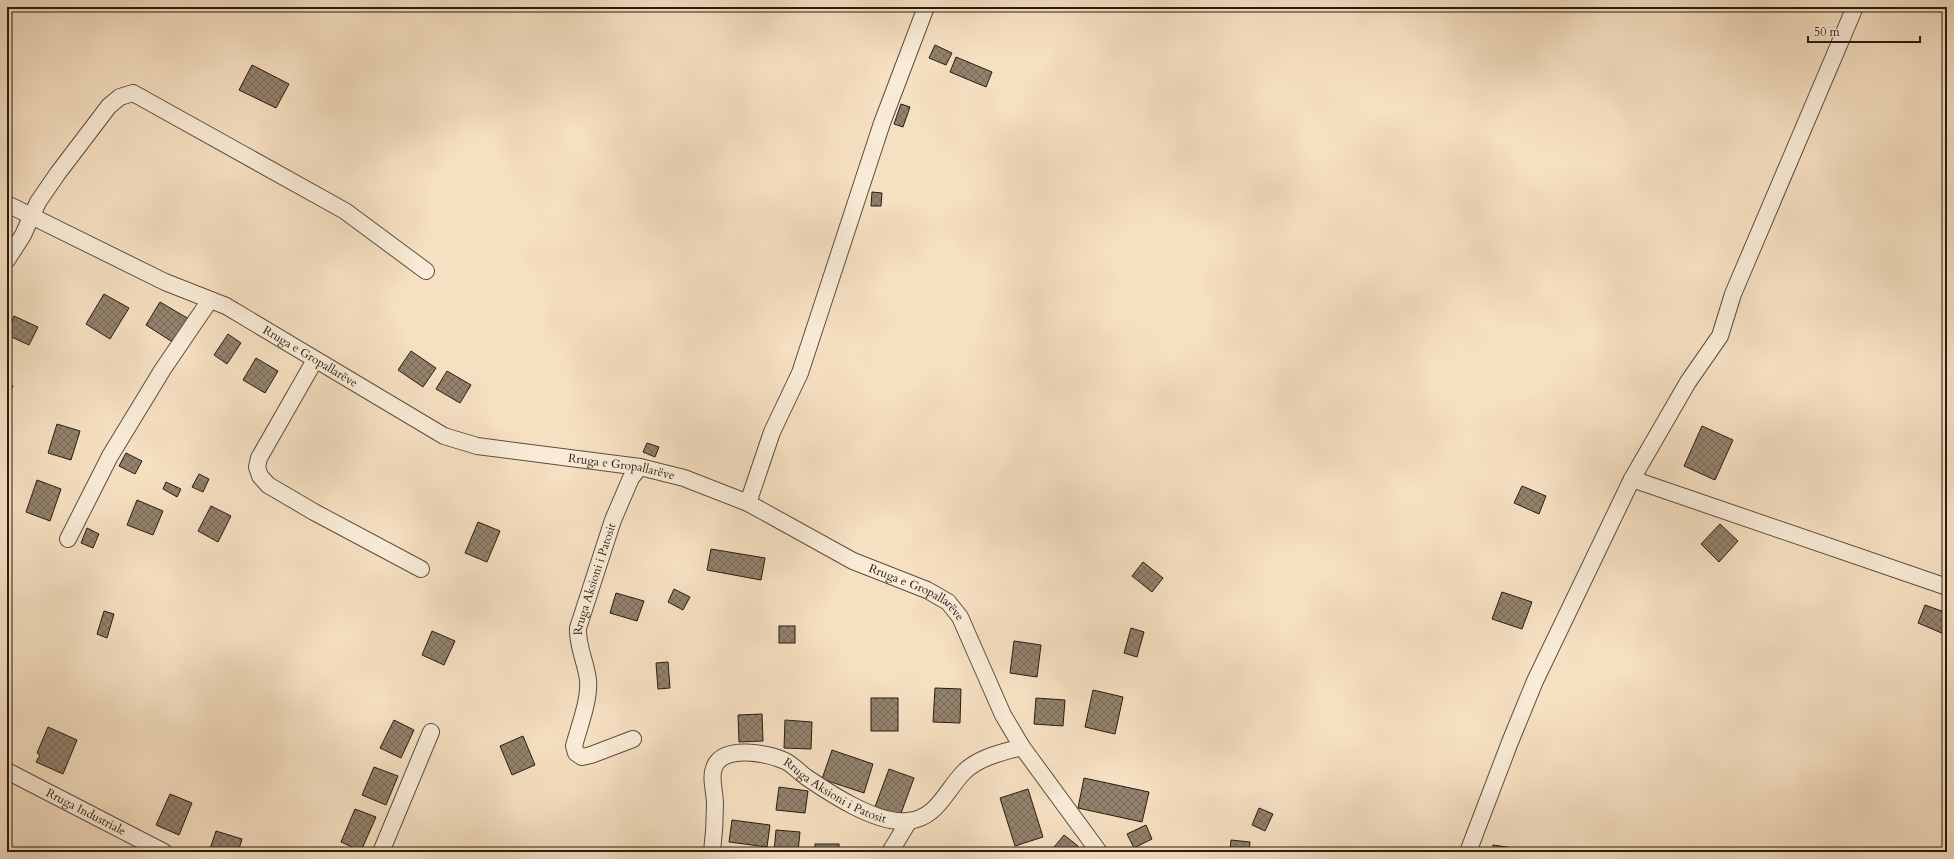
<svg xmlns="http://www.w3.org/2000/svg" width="1954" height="859" viewBox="0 0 1954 859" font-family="Cardo,serif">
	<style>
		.building { fill: url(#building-cross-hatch); stroke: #281c10 }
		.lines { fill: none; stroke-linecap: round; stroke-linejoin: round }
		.minor-casing { stroke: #5c4d3c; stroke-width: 18 }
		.minor { stroke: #f9ebd7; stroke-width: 16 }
		.labels { text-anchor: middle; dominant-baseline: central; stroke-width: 3.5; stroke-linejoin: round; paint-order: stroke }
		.street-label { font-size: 12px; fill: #281c10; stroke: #f9ebd7 }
	</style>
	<defs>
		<pattern id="building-cross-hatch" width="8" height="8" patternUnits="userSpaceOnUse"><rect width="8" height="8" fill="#93826d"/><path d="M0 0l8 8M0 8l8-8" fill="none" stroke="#786a58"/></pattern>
	</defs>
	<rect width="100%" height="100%" fill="#f6e0c2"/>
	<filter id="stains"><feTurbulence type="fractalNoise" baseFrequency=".005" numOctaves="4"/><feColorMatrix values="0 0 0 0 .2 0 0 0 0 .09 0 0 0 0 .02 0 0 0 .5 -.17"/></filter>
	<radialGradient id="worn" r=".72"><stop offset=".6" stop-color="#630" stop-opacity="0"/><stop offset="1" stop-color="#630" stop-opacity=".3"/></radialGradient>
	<g class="building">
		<polygon points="935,45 952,53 946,65 929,58"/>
		<polygon points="956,57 992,72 986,87 950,72"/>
		<polygon points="252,65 289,84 276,108 239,90"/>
		<polygon points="901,104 910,107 903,127 894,124"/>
		<polygon points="872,192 882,193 881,206 871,206"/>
		<polygon points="104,294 129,308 110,339 86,324"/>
		<polygon points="160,302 189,319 174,343 146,325"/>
		<polygon points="14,316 38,327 29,345 7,335"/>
		<polygon points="228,334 241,343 227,364 214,355"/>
		<polygon points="411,351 436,368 423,387 398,370"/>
		<polygon points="256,358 278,371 265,393 243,380"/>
		<polygon points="447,371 471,385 460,403 436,389"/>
		<polygon points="7,383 13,386 7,397"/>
		<polygon points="57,424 80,431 71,460 48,453"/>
		<polygon points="1702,426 1733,440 1715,480 1684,466"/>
		<polygon points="647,443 659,447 655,457 643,452"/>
		<polygon points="1944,451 1947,451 1947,479 1945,479"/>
		<polygon points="126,453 142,461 135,474 119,466"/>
		<polygon points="199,474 209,479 203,492 192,487"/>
		<polygon points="37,480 61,489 50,521 26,512"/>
		<polygon points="166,482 181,489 177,497 163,489"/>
		<polygon points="1522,486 1546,496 1539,514 1514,503"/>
		<polygon points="137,500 163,511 153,535 127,525"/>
		<polygon points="211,506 231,516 218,542 198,531"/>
		<polygon points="478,522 500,531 487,562 465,553"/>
		<polygon points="1720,524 1738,541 1719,562 1701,544"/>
		<polygon points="87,528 99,534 93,548 81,543"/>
		<polygon points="711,549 765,558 761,580 707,570"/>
		<polygon points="1143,562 1163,578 1152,592 1132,576"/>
		<polygon points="674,589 690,597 683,610 668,602"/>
		<polygon points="1502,592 1532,602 1522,629 1492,619"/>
		<polygon points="616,593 644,601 637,621 610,613"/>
		<polygon points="1925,605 1947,613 1947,626 1944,634 1918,623"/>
		<polygon points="104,611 114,614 107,638 97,634"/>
		<rect x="779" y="626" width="16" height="17"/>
		<polygon points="1131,628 1144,632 1137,657 1124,653"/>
		<polygon points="432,631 455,641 444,665 422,655"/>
		<polygon points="1014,641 1041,645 1037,677 1010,673"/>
		<polygon points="668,662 670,688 658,689 656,663"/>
		<polygon points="935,688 961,689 960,723 933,722"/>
		<polygon points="1093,690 1123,697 1115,734 1085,727"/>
		<rect x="871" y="698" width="27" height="33"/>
		<polygon points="1036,698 1065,700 1063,726 1034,724"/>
		<polygon points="762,714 763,741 739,742 738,715"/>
		<polygon points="394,720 414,730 401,758 380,748"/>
		<polygon points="785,720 812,722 811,749 784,748"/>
		<polygon points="48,727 77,740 63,774 36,762 40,755 37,753"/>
		<polygon points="523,736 535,765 512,775 500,746"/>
		<polygon points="832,750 873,764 864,793 822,779"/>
		<polygon points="374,767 398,776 386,805 362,795"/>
		<polygon points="889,769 914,778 900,816 875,807"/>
		<polygon points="1084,778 1149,792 1142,822 1078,808"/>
		<polygon points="779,787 808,791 805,813 776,810"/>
		<polygon points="1028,789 1043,837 1015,846 1000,798"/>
		<polygon points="170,794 192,803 179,835 156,825"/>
		<polygon points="1259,808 1273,814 1265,831 1252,825"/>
		<polygon points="355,809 376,817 361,851 341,842"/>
		<polygon points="732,820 770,825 767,847 729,842"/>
		<polygon points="1146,825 1152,839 1134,848 1127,834"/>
		<polygon points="776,830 800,832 798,852 774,852"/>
		<polygon points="216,831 242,839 238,852 209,852"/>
		<polygon points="1064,835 1078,846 1073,852 1050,852"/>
		<polygon points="1231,840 1250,842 1249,852 1230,852"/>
		<rect x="815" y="844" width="24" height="8"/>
		<polygon points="1493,845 1520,849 1520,852 1492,852"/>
	</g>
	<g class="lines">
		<g class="minor-casing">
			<g id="minor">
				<path id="s1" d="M7,204L165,282L226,306L444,436L477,446L640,467L684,478L748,503L853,561L927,590L948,602L960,617L1003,715L1022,747L1099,852"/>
				<polyline points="7,260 23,235 38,202 58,173 109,106 120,97 133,93 345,211 426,271"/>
				<polyline points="315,360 259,458 257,467 260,476 268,485 314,512 421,569"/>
				<polyline points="1632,479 1947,587"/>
				<polyline points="748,503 772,432 800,373 882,123 926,7"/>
				<polyline points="68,539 110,456 163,369 210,300"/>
				<path id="s2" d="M633,739L591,755L582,757L576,753L574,746C579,727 590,699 588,680C586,662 577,646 578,628L613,520L631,478L640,467"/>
				<path id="s3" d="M7,771L164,852"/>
				<polyline points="381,852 431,732"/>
				<path id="s4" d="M712,852C714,836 715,820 715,804C715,793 710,778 714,768C722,744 768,753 785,761C792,764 799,772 806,777C831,794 876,824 907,821C937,819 946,790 964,772C979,757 1003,752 1022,747"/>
				<polyline points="890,852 909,821"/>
				<polyline points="1468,852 1510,742 1535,681 1632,479 1688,382 1720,336 1733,294 1855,7"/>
			</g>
		</g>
		<use href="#minor" class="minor"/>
	</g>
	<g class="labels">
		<g class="street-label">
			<text stroke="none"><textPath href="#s1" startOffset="340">Rruga e Gropallarëve</textPath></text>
			<text stroke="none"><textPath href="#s1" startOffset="676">Rruga e Gropallarëve</textPath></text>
			<text stroke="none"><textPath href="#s2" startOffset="241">Rruga Aksioni i Patosit</textPath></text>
			<text stroke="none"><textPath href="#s1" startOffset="1000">Rruga e Gropallarëve</textPath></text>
			<text stroke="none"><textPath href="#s4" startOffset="221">Rruga Aksioni i Patosit</textPath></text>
			<text stroke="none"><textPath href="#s3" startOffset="89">Rruga Industriale</textPath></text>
		</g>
	</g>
	<rect width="1954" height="859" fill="none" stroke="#f6e0c2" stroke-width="24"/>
	<rect x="8" y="8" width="1938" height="843" fill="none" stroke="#281c10" stroke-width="2"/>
	<rect x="12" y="12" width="1930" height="835" fill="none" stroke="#281c10"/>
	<path d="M1808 36v6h112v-6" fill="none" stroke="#281c10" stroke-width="2"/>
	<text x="1814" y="36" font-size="12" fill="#281c10" stroke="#f9ebd7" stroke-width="3" paint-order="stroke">50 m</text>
	<rect width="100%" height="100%" filter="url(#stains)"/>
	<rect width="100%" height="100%" fill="url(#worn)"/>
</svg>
